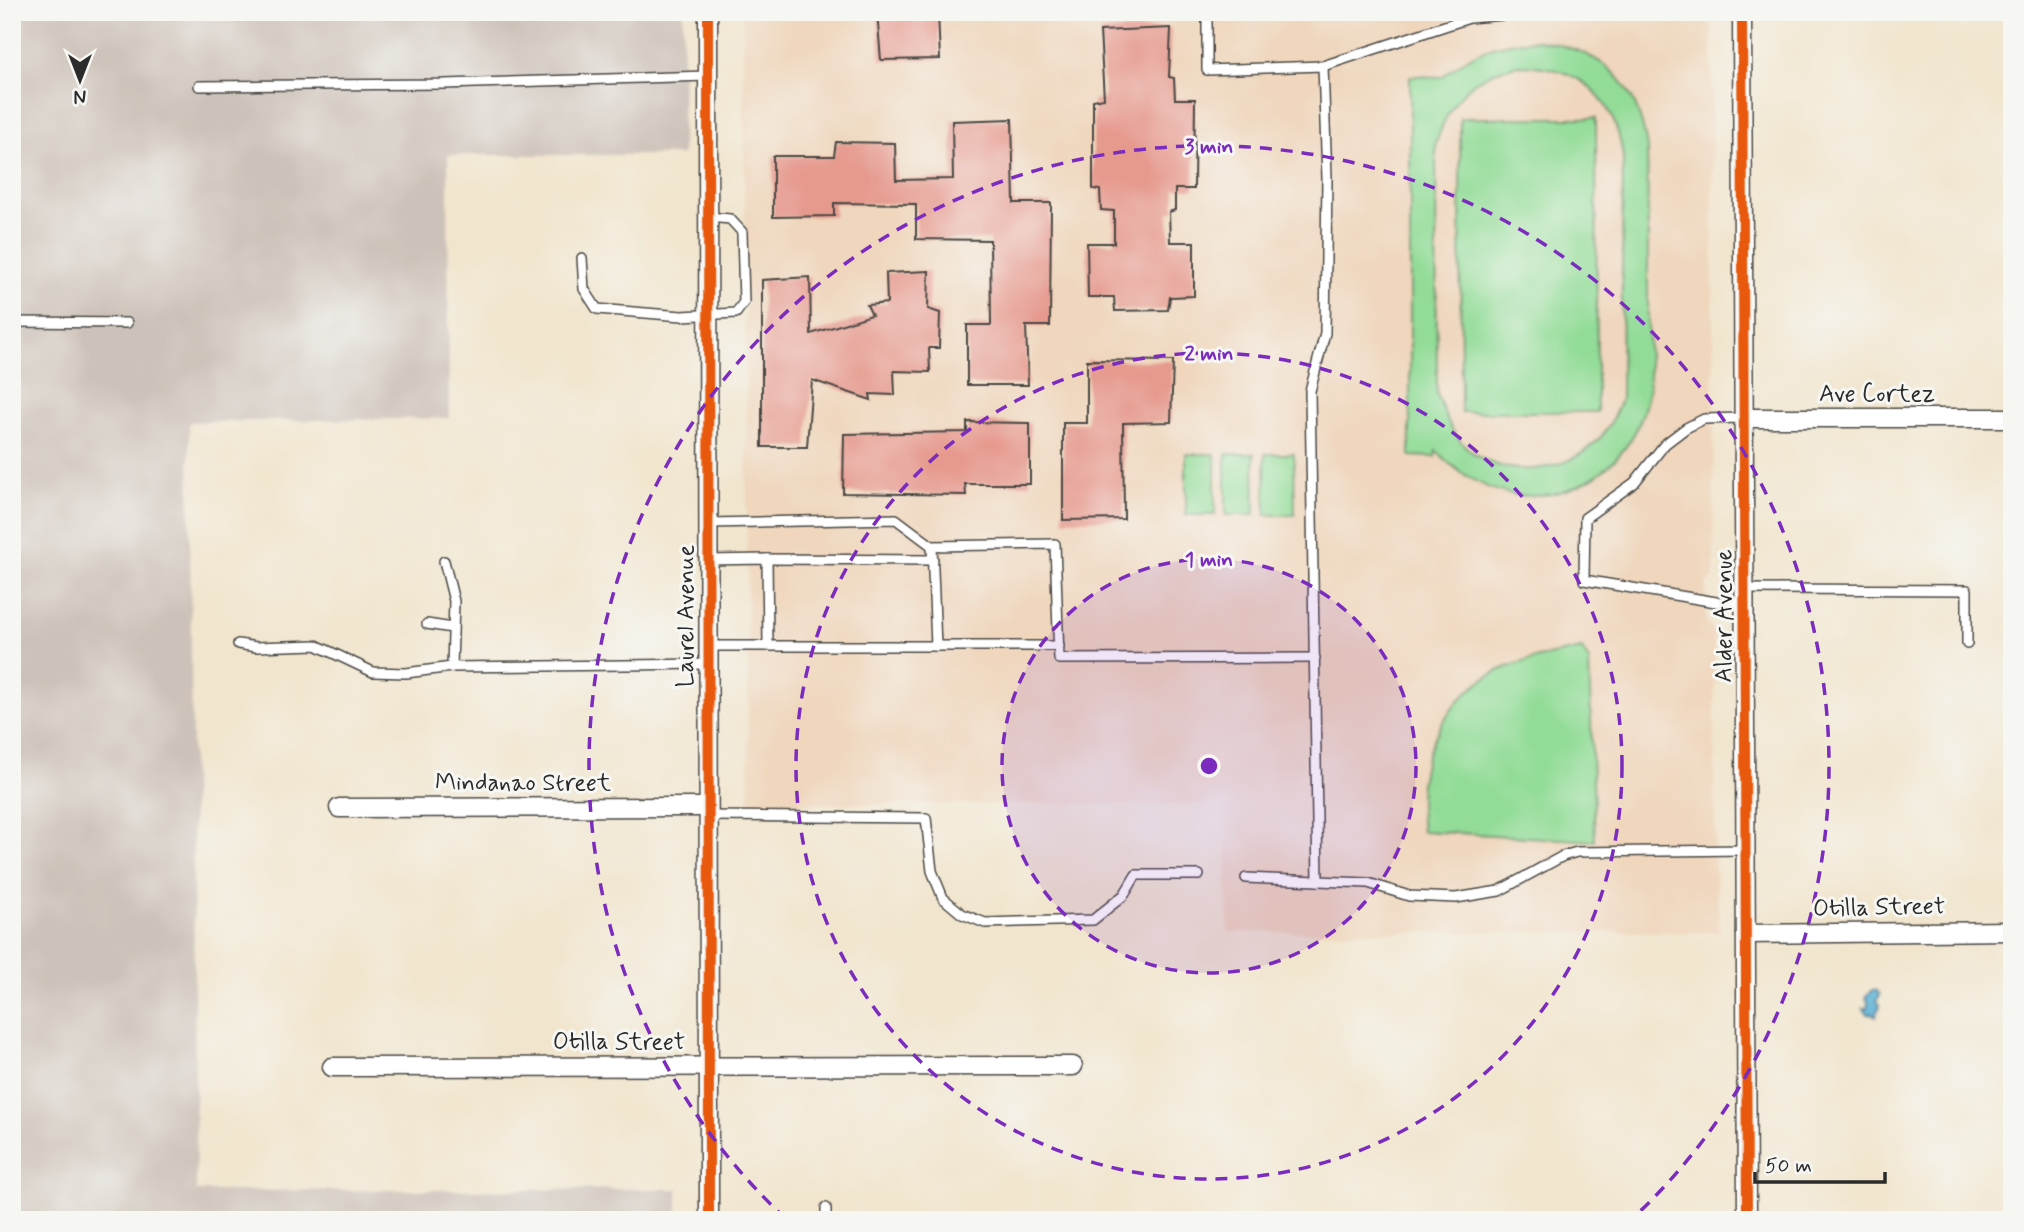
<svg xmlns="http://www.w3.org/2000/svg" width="2024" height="1232" viewBox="0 0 2024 1232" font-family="Mynerve,sans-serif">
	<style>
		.built { fill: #efd6bc }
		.industrial { fill: #cdc2b9 }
		.green { fill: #92dc97; stroke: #5e8461; stroke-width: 2; fill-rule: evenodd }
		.water { fill: #56afd4; stroke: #406d80; stroke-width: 2 }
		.building { fill: #e6998d }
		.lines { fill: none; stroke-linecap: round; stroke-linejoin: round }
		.service-casing { stroke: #494743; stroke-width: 12 }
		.minor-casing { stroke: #494743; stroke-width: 21 }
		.service { stroke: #fff; stroke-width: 9 }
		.minor { stroke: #fff; stroke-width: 18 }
		.cycleway-casing { stroke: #f6f6f2; stroke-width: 15 }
		.cycleway { stroke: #e8590c; stroke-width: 10 }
		.ring { fill: none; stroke: #7b2cbf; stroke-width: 3.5; stroke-dasharray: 12 9 }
		.labels { text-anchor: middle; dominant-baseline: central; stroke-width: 6; stroke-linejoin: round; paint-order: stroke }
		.street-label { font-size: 24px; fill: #2b2b2b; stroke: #f6f6f2 }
		.centre { fill: #7b2cbf; stroke: #f6f6f2; stroke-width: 3.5 }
		.ring-label { font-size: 21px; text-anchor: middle; font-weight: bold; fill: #7b2cbf; stroke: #f6f6f2; stroke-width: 6; stroke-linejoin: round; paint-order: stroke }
	</style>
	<rect width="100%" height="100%" fill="#f6f6f2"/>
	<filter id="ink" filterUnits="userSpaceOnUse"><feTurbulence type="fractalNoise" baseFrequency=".0143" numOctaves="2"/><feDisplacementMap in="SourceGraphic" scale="14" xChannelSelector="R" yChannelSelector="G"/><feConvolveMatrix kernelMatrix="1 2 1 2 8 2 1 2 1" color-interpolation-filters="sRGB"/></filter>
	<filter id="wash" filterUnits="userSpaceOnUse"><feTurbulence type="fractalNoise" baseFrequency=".00686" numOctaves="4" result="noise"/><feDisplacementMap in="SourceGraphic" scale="28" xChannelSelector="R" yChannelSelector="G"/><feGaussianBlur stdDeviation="1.57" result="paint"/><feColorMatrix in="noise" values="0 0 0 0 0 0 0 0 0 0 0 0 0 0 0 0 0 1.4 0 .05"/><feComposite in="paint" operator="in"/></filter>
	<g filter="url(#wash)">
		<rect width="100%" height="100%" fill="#f1e5ce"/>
		<polygon class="built" points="743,12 1707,12 1706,19 1712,27 1714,577 1706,584 1706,621 1714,631 1715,871 1720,932 1228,932 1225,804 749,804"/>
		<polygon class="industrial" points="12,12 683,12 682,155 448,155 449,418 189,422 196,1191 678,1189 678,1220 12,1220"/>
		<g class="green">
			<path d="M1538,40C1605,52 1636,79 1647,147C1648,195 1648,244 1648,292C1648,315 1648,338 1649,361C1649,372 1650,383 1648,393C1639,445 1602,484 1551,494C1507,503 1465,481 1436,451L1435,457L1410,456V76L1442,77C1474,50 1497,42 1538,40ZM1519,65C1581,66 1615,96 1623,157L1621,399C1615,414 1609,430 1597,441C1562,476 1496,481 1461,442C1449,428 1443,411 1437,394L1436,143C1450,99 1472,74 1519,65Z"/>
			<polygon points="1460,118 1596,118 1597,412 1461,412"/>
			<rect x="1186" y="454" width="29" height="61"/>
			<polygon points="1226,454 1254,454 1255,515 1226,515"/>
			<polygon points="1265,454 1294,454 1295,515 1266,515"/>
			<path d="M1582,649L1589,661L1595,841L1422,831C1421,821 1420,810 1420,799C1421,747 1451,694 1498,671C1524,659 1554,655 1582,649Z"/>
		</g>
		<polygon class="water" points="1872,990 1877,991 1880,995 1877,1000 1880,1005 1876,1016 1873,1013 1868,1014 1863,1008 1867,1008 1868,1003 1866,996"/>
		<g id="blocks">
			<g class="building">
				<polygon points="877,12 938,12 940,59 881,60"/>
				<polygon points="1171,28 1169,77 1174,78 1175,99 1195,99 1194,189 1175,189 1175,210 1169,212 1170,242 1194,242 1194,296 1170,297 1168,310 1115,311 1114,297 1088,297 1087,243 1114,243 1114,211 1101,210 1100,190 1093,189 1093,100 1104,98 1100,31"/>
				<polygon points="1012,119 1014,203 1051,203 1050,326 1026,326 1028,385 967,385 967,325 991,325 990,240 916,239 916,204 834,203 834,216 773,217 773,156 834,156 836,142 895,143 896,180 953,179 952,121"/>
				<polygon points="929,271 928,309 940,313 939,348 929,348 930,372 894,371 895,395 870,394 871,400 812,380 807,447 762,447 762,280 810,277 811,334 872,315 867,305 887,303 886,273"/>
				<polygon points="1087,360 1173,361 1171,422 1123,423 1124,519 1063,520 1063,423 1087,423"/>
				<polygon points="967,422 1030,423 1030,484 965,484 966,495 843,493 844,434 967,432"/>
			</g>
		</g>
	</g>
	<g filter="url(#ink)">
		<use href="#blocks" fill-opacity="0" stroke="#494743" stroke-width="2"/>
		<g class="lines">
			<g class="service-casing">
				<g id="service">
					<polyline points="1080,12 1080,14 1110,12"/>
					<polyline points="1189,12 1207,15 1207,70 1323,66 1327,178 1325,333 1310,391 1318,881"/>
					<polyline points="122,15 123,12"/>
					<polyline points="1323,66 1469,18 1536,12"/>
					<polyline points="199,86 444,84 708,76"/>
					<polyline points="582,258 584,289 597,309 682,316 736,313 744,302 742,232 730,219 708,217"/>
					<polyline points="12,322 127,323"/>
					<polyline points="1743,418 1704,419 1686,428 1665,444 1634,483 1585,518 1584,580 1716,602 1745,602"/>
					<polyline points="708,523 896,519 932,546 1055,544 1059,659 1315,658"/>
					<polyline points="932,546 936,646"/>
					<polyline points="767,559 933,560"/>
					<polyline points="707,560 767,559 768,646"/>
					<polyline points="444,561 454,601 452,667"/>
					<polyline points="1745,589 1967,590 1967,644"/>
					<polyline points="427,624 452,628"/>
					<polyline points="238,644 256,647 316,645 373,672 406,673 452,667 707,664"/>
					<polyline points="707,646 1059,646"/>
					<polyline points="707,816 926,818 932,871 943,898 962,914 985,923 1093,920 1124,895 1136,875 1199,875"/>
					<polyline points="1246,878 1368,883 1409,896 1456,898 1499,891 1563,856 1577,852 1746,850"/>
					<polyline points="826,1208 826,1220"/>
				</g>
			</g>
			<g class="minor-casing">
				<g id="minor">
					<polyline points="708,12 709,1220"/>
					<polyline points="1742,12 1747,1220"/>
					<polyline points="1743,418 2012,418"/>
					<polyline points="339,808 707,807"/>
					<polyline points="1746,934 2012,931"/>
					<polyline points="332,1067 1073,1066"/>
				</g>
			</g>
			<use href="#service" class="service"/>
			<use href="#minor" class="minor"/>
			<g class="cycleway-casing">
				<g id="cycleway">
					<polyline points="708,12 709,1220"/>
					<polyline points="1742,12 1747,1220"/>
				</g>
			</g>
			<use href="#cycleway" class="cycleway"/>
		</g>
	</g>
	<circle cx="1209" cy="766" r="207" fill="#7b2cbf" fill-opacity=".12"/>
	<g class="ring">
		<circle cx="1209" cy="766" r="207"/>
		<circle cx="1209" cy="766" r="413"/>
		<path d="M786 1219A620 620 0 1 1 1632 1219"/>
	</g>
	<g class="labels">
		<g class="street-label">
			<text x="1877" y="394">Ave Cortez</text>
			<text transform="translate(686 616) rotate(-90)">Laurel Avenue</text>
			<text transform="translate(1724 616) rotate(-90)">Alder Avenue</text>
			<text x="523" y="783">Mindanao Street</text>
			<text transform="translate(1879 908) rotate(-1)">Otilla Street</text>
			<text x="619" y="1042">Otilla Street</text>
		</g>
	</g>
	<circle cx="1209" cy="766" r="10" class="centre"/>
	<g class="ring-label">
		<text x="1209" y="153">3 min</text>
		<text x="1209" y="360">2 min</text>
		<text x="1209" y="566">1 min</text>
	</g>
	<rect width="2024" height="1232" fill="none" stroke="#f6f6f2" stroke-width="42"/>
	<g transform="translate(80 80) rotate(180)" stroke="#f6f6f2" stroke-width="5" paint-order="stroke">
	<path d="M0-5L12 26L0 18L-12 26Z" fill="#2b2b2b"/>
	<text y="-10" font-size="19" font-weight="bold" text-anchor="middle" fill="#2b2b2b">N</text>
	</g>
	<path d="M1755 1172v10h130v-10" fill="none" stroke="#2b2b2b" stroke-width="3.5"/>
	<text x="1765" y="1172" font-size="21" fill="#2b2b2b" stroke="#f6f6f2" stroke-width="5" paint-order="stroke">50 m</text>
</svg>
